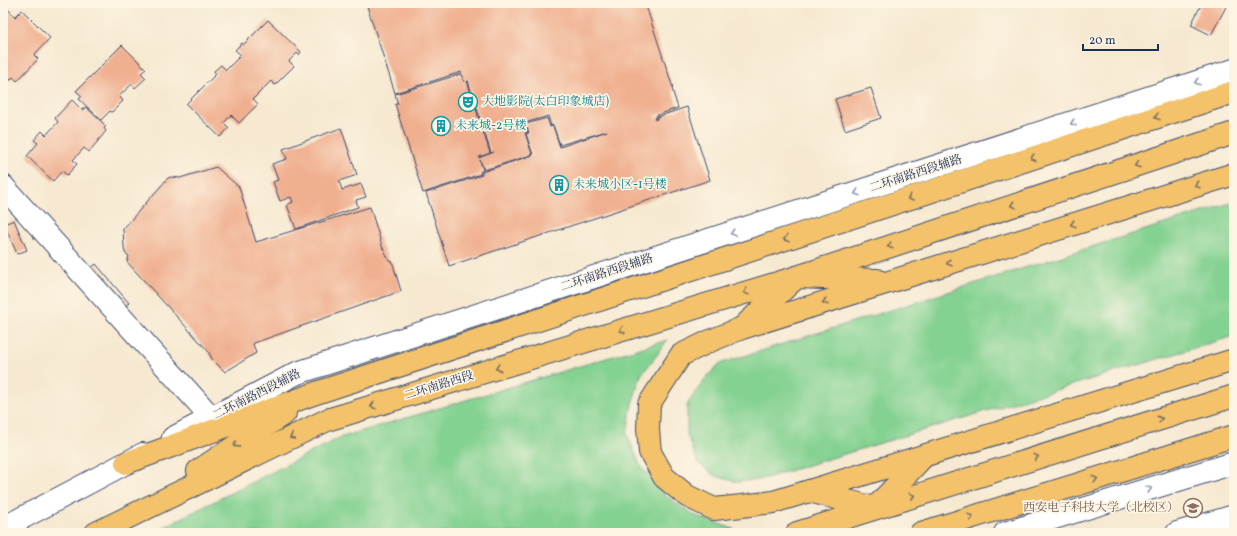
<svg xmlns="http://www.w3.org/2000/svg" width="1237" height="536" viewBox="0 0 1237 536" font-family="Vollkorn,'Noto Serif SC',serif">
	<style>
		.green { fill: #84d291; stroke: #508078 }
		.building { fill: #f0af8e; fill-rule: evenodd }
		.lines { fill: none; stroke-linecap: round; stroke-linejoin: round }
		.minor-casing { stroke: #3c4b6f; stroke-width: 24 }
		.highway-casing { stroke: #3c4b6f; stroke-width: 24 }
		.minor { stroke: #fff; stroke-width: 22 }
		.highway { stroke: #f3c26a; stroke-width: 22 }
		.oneway { stroke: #8d97ae }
		.oneway2 { stroke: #7c7163 }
		.labels { text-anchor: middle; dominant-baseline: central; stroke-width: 3.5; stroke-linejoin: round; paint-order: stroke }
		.culture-label { font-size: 12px; fill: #0d838f; stroke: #fcf5e5; text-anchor: start }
		.street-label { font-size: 12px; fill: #1b2f5e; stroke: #fcf5e5 }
		.education-label { font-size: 12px; fill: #785e54; stroke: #fcf5e5; text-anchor: end }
	</style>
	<rect width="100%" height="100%" fill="#fcf5e5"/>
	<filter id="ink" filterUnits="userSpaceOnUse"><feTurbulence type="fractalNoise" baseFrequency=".025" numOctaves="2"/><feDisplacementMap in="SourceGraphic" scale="8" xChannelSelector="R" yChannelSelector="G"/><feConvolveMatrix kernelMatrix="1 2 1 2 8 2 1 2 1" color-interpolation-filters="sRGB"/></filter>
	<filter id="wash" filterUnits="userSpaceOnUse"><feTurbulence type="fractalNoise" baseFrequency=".012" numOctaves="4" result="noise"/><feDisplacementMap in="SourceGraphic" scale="16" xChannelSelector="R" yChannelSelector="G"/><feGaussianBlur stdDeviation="0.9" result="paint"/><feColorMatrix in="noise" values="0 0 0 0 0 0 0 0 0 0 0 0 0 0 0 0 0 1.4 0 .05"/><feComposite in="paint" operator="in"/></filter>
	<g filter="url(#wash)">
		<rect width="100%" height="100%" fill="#f7e9d1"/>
		<g class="green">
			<polygon points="1234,202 1234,336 759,480 738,482 715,476 698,463 687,435 687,405 704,380 719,364"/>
			<polygon points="667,340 657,355 641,375 632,404 627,434 640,465 667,497 696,516 734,529 722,533 152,533 339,438"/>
		</g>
		<g id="blocks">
			<g class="building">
				<path d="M366,3H645L673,88L672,89L678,108L657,115L655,120L657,119V117L687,107L710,180L449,266L426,193L482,175V172L533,155L526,134L529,133L526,124L547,118L550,127L553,126L560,147L607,131L560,145L553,125L551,126L548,116L525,123L528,132L525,133L532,154L531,155L484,170L480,160L483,170L480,172L481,174L423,193L395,104H398L395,94L461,74L464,82L461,72L395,93ZM467,81H468L491,153L494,152L479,158V157L490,153Z"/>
				<polygon points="1202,3 1228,3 1211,35 1191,25"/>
				<polygon points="7,8 15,17 22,10 50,38 34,55 38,59 17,81 13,77 4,86 3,11"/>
				<polygon points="268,20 301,52 299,55 297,53 289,61 294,66 275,85 271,81 253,99 258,104 239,123 231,115 224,123 229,128 220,137 186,104 216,74 214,71 221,65 226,70 241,55 235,50 242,43 243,45"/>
				<polygon points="122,45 146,69 141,73 146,78 135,88 132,84 119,96 123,101 112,112 110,111 101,120 79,99 82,96 76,91"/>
				<polygon points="871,88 881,118 845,130 835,99"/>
				<polygon points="72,100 82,110 86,107 106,126 104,128 106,131 89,152 84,148 73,160 77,164 67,175 62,171 53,181 27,156 38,143 34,140 42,131 46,135 58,122 55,118"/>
				<polygon points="341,128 357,175 339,181 342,190 361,184 366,197 356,200 358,207 296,229 287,205 293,202 291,197 280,201 273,182 278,180 272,164 287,159 283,149"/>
				<polygon points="216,167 239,187 256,242 370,207 383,249 384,249 388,259 389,259 390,262 392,261 401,291 254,343 253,344 256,353 225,372 212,359 208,351 127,262 129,256 125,253 124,247 123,229 168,178 171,177 180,178"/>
				<polygon points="14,220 27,250 17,254 4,224"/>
				<polygon points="96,264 129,303 111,318 82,275"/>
			</g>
		</g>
	</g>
	<g filter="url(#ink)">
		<use href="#blocks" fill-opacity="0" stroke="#3c4b6f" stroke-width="1"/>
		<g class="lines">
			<g class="minor-casing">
				<g id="minor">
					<polyline points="3,186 212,418"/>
					<polyline points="173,438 297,373 1234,70"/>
					<polyline points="3,528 143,454"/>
					<polyline points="1005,533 1234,463"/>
					<polyline points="1177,533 1234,516"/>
				</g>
			</g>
			<g class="highway-casing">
				<g id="highway">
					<polyline points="1234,174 742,328 710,341 681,355 649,404 648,429 650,452 664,477 687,496 714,509 742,506 773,502 793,496 1234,360"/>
					<polyline points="746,324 797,277 877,280"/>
					<polyline points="126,463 316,393 1234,92"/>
					<polyline points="198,471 285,413"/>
					<polyline points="809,491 875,508 922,458"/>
					<polyline points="96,533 327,420 797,277 1234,133"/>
					<polyline points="797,533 1234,396"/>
					<polyline points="921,533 1234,436"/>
				</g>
			</g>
			<use href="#minor" class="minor"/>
			<use href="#highway" class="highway"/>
		</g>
		<defs><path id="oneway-chevron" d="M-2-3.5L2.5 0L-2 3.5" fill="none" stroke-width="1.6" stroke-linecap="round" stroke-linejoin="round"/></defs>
		<g class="oneway">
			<use href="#oneway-chevron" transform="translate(1197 82) rotate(162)"/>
			<use href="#oneway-chevron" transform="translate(1073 123) rotate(162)"/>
			<use href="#oneway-chevron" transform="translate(857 193) rotate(162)"/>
			<use href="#oneway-chevron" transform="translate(733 233) rotate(162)"/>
			<use href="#oneway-chevron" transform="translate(1149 489) rotate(-17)"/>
		</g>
		<g class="oneway2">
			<use href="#oneway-chevron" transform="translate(1157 117) rotate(162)"/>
			<use href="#oneway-chevron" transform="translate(1033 158) rotate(162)"/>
			<use href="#oneway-chevron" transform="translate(1137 165) rotate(162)"/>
			<use href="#oneway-chevron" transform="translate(1197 185) rotate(163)"/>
			<use href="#oneway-chevron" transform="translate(910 198) rotate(162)"/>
			<use href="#oneway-chevron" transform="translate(1013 205) rotate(162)"/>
			<use href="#oneway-chevron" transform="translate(1073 224) rotate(163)"/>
			<use href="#oneway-chevron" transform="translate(786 239) rotate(162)"/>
			<use href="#oneway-chevron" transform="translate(890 246) rotate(162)"/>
			<use href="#oneway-chevron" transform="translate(949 263) rotate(163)"/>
			<use href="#oneway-chevron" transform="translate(746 292) rotate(163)"/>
			<use href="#oneway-chevron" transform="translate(825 302) rotate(162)"/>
			<use href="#oneway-chevron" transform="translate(622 330) rotate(163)"/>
			<use href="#oneway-chevron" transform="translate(498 368) rotate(163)"/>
			<use href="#oneway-chevron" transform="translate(373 406) rotate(163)"/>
			<use href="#oneway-chevron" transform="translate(1160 419) rotate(-17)"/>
			<use href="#oneway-chevron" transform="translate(292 437) rotate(154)"/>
			<use href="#oneway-chevron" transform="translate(236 445) rotate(147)"/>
			<use href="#oneway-chevron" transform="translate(1036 457) rotate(-17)"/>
			<use href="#oneway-chevron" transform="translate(1095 479) rotate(-17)"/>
			<use href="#oneway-chevron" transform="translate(912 496) rotate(-17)"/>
			<use href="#oneway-chevron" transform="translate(971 517) rotate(-17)"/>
		</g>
	</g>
	<defs>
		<g id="theatre-ring" transform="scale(1)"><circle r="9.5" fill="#fcf5e5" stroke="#0f9aa8" stroke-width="1.5"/><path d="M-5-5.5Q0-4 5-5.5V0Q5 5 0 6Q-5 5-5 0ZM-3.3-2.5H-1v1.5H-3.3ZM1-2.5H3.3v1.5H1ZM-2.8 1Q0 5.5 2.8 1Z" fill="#0f9aa8"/></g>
		<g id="building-ring" transform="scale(1)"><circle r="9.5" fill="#fcf5e5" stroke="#0f9aa8" stroke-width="1.5"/><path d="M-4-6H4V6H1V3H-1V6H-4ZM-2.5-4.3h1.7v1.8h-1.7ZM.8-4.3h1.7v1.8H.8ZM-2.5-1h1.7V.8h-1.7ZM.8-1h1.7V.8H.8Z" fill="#0f9aa8"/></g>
		<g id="university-ring" transform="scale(1)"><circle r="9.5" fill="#fcf5e5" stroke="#8d6e63" stroke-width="1.5"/><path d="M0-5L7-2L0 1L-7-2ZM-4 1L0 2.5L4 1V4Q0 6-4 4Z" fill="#8d6e63"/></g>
	</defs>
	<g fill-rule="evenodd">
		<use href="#theatre-ring" x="468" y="102"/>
		<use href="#building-ring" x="441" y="126"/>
		<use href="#building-ring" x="559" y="185"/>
		<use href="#university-ring" x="1193" y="508"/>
	</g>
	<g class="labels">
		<g class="culture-label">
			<text x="482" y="102">大地影院(太白印象城店)</text>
			<text x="455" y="126">未来城-2号楼</text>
			<text x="573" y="185">未来城小区-1号楼</text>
		</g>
		<g class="street-label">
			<text transform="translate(916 174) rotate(-18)">二环南路西段辅路</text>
			<text transform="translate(607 273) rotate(-18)">二环南路西段辅路</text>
			<text transform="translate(439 386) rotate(-17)">二环南路西段</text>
			<text transform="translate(257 395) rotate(-27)">二环南路西段辅路</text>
		</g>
		<g class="education-label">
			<text x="1179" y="508">西安电子科技大学（北校区）</text>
		</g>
	</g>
	<rect width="1237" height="536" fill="none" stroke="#fcf5e5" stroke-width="16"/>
	<path d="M1083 44v6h75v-6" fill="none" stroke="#1b2f5e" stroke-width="2"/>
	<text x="1089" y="44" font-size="12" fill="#1b2f5e" stroke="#fcf5e5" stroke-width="3" paint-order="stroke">20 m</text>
</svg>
